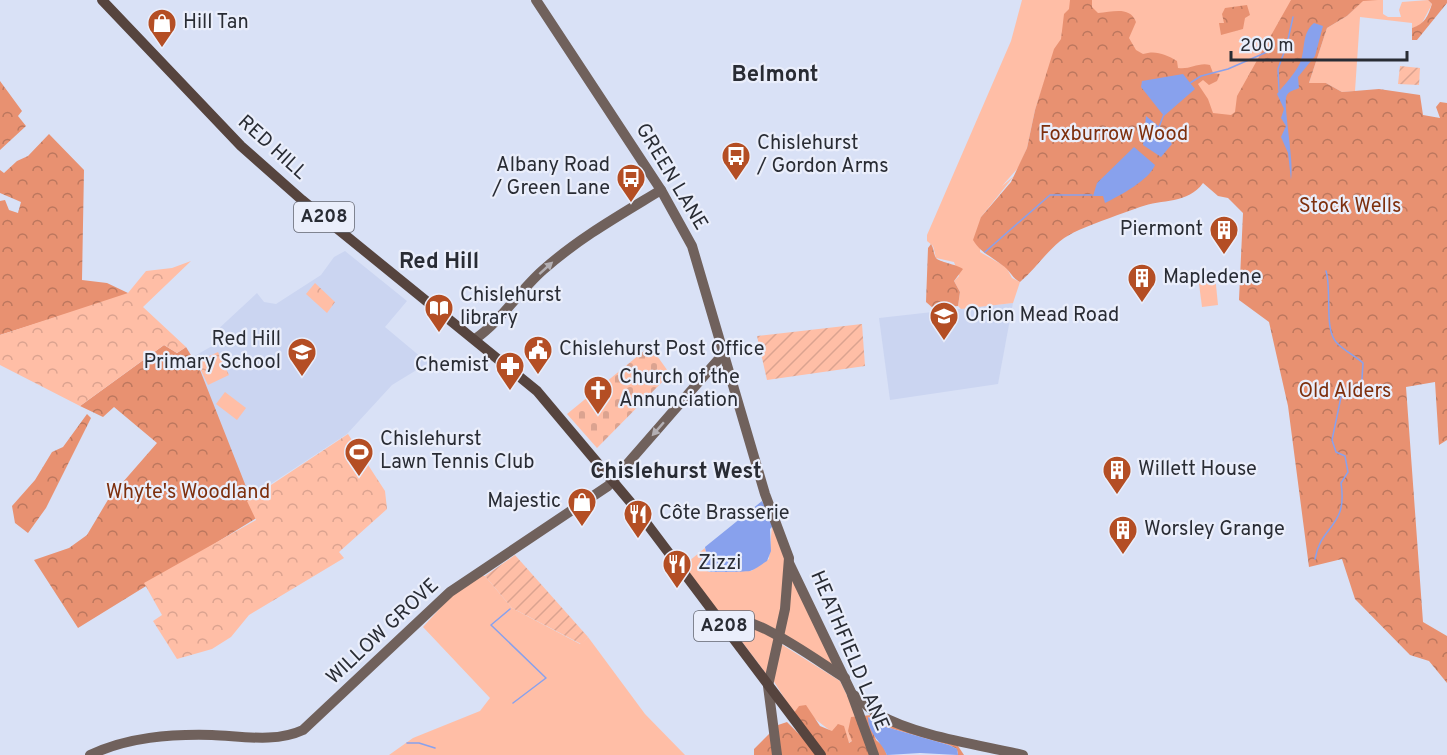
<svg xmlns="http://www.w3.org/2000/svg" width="1447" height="755" viewBox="0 0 1447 755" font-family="Overpass,sans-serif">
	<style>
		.built { fill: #cbd5f1 }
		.grass { fill: #ffbea6 }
		.forest { fill: url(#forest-crowns) }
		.cemetery { fill: url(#cemetery-stones) }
		.park { fill: url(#park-crowns) }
		.garden { fill: url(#garden-furrows) }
		.water { fill: #88a1ed }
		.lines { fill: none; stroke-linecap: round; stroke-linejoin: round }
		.stream { stroke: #88a1ed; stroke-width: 1.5 }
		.secondary { stroke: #70615c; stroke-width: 10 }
		.primary { stroke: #56443e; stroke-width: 10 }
		.oneway { fill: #b3afb3 }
		.labels { text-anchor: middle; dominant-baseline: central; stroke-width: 4.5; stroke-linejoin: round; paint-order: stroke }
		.shield { fill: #eaeefb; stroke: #636670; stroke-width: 1.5 }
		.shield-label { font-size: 18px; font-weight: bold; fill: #292c34 }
		.poi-label { font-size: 20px; fill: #292c34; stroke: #eaeefb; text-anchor: start }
		.park-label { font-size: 20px; fill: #7d2f0d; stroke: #eaeefb }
		.street-label { font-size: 20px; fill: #292c34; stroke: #eaeefb }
		.quarter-label { font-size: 22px; font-weight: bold; fill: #292c34; stroke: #eaeefb }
	</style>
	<defs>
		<pattern id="forest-crowns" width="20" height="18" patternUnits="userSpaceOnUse" patternTransform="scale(1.5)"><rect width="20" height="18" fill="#e89171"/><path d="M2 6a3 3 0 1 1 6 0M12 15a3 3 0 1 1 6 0" fill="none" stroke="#bc775e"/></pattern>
		<pattern id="cemetery-stones" width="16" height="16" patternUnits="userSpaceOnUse" patternTransform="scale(1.5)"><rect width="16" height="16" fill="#ffbea6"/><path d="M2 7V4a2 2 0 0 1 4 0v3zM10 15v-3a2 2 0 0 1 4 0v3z" fill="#dba390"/></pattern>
		<pattern id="park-crowns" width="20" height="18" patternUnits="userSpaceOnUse" patternTransform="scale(1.5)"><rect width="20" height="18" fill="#ffbea6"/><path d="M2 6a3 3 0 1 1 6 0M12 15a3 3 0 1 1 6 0" fill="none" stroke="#dba390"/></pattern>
		<pattern id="garden-furrows" width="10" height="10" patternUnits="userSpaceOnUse" patternTransform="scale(1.5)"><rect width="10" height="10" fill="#ffbea6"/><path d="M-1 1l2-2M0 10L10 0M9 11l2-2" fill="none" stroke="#dba390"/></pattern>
	</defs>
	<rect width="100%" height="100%" fill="#d9e1f6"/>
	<g class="built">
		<polygon points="345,251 407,301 385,327 428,363 392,385 347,434 245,501 191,358 221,341 214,333 257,293 264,302 276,304 321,275 334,257"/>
		<polygon points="1013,303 998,384 890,400 879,318"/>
	</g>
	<g class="grass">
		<polygon points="1022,0 1304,0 1234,116 1186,119 1046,77 1035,110 1027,148 1019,167 1002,186 1014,176 981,217 980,252 1006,267 1012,278 1020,282 1013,303 961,309 958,306 960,292 954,281 959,276 954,262 936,258 933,246 927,241 927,235 1011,41"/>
		<polygon points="1363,0 1383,0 1383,14 1388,17 1401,17 1399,10 1402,2 1428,0 1432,4 1421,25 1412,28 1412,23 1360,17 1355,91 1342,92 1326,83 1309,83 1327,28 1347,16"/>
		<polygon points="1215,275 1218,305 1202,307 1198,276"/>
		<polygon points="225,392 246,408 237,420 216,404"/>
		<polygon points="772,526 786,556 778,630 716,610 683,566 705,548 706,552 700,562 709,572 751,571 769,559"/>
		<polygon points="791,575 837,668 783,635"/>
		<polygon points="481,576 485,576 512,608 580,644 588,637 645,714 685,755 389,755 413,738 480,711 490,698 423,627 453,594"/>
		<polygon points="725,619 752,626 775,639 767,675"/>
		<path d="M781,644L840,681L856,714L852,741L848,743C835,733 822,726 811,715L793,712L773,680Z"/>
	</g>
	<g class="forest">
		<path d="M1070,0H1092V7L1098,13C1113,12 1130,6 1136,22L1129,38L1136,50L1143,54C1155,50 1166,54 1177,61L1178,68C1190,70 1198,62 1210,65L1213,73L1220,74L1217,81L1209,85L1203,80L1198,84L1208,99L1213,113L1231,115L1235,112L1237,96L1291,0H1378L1363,1L1347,16L1327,28L1309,83H1326L1342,92L1379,89L1420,95L1423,115L1440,118L1436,107L1440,102L1447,103V440L1439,445L1435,382L1406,387L1423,622L1447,636V683L1429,661L1410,655L1355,599L1342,559L1309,567L1288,406L1269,322L1239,300L1243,213L1228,198L1218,196L1203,183C1188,204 1162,199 1140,207C1120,214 1098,222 1079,230C1052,241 1041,264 1020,282C1011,277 1010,270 1002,265C991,256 981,253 973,240L981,217L1011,182L1027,148L1035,110L1054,49L1061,39L1064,14L1069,9Z"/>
		<path d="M1428,0H1447V3L1417,40H1412V28C1425,24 1428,16 1432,4Z"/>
		<polygon points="1247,5 1250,15 1245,18 1243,29 1221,35 1219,23 1224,23 1222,14 1225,8"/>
		<polygon points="0,81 22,111 18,116 26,126 0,150"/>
		<polygon points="49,134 84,170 82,280 107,283 128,293 120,307 108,301 0,335 0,201 5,200 9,210 18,213 21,202 0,193 0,170 4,173 17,161 28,156"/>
		<path d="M931,244C934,248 933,253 936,258C939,262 956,264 963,269L954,281L960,292L958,306L934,309L926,302L928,248Z"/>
		<polygon points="164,345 177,353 186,347 200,370 258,517 78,628 34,560 69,548 87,535 109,498 157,443 114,407 103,417 80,406"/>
		<polygon points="87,414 91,418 46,508 28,533 15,523 12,506 35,480 52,452 63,447"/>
		<polygon points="806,705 820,726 832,731 838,724 844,726 849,743 852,741 848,731 851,717 872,715 879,721 958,746 964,755 958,755 957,749 949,745 886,727 868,717 876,740 883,746 887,755 754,755 754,749 778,725 787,722 812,747 791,717 799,706"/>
	</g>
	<polygon class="cemetery" points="650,346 670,374 597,448 567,414"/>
	<g class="park">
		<polygon points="191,261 143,307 186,347 177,353 164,345 80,406 0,365 0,335 128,293 146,271 172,268"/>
		<polygon points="315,283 335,302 327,313 306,294"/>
		<polygon points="218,352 229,375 208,385 197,362"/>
		<polygon points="348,434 385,491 387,509 339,552 344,558 249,615 231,637 212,649 177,659 153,621 162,615 144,583 256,520 247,501"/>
	</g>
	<g class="garden">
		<polygon points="1400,66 1420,68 1419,85 1398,84"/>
		<polygon points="862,324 865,366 767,380 757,336"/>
		<polygon points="515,555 588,637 581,644 512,608 485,576"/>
	</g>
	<g class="water">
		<path d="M1314,23L1323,26L1315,56L1298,77L1299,88C1295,90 1289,91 1287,95C1282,102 1295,163 1291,180L1288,153L1281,137L1286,126L1281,118L1284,109L1277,94C1284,85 1294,75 1300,63C1306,49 1301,34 1314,23Z"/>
		<polygon points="1183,74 1195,89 1164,116 1141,87 1142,81"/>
		<polygon points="1146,116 1162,129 1172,144 1161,157 1143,145"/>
		<path d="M1134,147L1155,165C1149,180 1121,195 1105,203L1103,196H1093L1097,183Z"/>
		<path d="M762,501L774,525L770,529L771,551L767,561C762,564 756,569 750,571C742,572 709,573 702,570L699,564L706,552L705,547Z"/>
		<path d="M868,717L886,727L949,745L957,749L958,755L920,753L887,755C881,741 868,734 868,717Z"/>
	</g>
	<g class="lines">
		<g class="stream">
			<polyline points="1287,44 1293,17"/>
			<polyline points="1190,83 1201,76 1228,69 1267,52"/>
			<polyline points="1279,91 1278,69 1287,44"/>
			<polyline points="1159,127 1164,114"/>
			<polyline points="985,252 1050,195 1092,195"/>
			<path d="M1315,559C1321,524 1348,528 1341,483L1348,472L1345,456L1336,452L1332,440L1341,397L1349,393L1356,397L1361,395L1363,363C1355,356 1343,350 1336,342C1324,329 1332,290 1326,271"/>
			<polyline points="510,609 491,625 546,678 513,703"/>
			<polyline points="407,743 419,743 435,748"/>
		</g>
		<g class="secondary">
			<polyline points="536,0 661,190 692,246 765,494 789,558 785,609 768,686 777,755"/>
			<path d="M475,339C502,320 519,291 543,270C579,238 620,215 661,190"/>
			<polyline points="789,563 851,692 874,755"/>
			<path d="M716,616C756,614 811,657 845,678"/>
			<path d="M852,694C862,700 869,709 878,714C915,736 981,745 1023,755"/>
			<path d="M90,755C128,737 170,734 212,735C241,736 275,743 303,730L450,592L608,486L724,353"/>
		</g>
		<polyline class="primary" points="102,0 241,146 302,200 537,391 632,504 821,755"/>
	</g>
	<defs><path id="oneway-solid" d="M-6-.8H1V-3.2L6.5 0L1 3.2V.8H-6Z" transform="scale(1.5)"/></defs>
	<g class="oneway">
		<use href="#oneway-solid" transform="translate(546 268) rotate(-42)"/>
		<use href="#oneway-solid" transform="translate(658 429) rotate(131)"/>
	</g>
	<defs>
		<g id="shop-pin" transform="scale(1.5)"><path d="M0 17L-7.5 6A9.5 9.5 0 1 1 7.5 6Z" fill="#b44e24" stroke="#eaeefb"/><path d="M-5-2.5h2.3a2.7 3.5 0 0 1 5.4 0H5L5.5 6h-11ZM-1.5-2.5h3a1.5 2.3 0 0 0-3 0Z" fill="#fff"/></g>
		<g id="bus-pin" transform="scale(1.5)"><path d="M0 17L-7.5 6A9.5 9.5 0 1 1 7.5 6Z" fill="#b44e24" stroke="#eaeefb"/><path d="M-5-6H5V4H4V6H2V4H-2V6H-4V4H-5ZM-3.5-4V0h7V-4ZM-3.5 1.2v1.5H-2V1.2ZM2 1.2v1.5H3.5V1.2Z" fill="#fff"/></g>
		<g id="building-pin" transform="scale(1.5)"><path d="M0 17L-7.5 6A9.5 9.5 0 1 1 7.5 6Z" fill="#b44e24" stroke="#eaeefb"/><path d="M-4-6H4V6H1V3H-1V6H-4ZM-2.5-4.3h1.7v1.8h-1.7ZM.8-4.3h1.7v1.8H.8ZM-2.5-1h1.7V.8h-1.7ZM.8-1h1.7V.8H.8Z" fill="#fff"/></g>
		<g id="library-pin" transform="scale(1.5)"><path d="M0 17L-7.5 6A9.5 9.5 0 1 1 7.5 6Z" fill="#b44e24" stroke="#eaeefb"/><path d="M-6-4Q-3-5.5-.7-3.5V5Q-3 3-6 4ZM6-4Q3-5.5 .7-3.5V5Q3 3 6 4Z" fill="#fff"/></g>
		<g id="school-pin" transform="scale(1.5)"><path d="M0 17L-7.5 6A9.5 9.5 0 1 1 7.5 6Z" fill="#b44e24" stroke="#eaeefb"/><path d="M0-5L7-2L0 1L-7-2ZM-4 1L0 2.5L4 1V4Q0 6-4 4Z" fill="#fff"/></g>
		<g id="civic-pin" transform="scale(1.5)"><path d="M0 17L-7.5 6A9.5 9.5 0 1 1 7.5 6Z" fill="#b44e24" stroke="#eaeefb"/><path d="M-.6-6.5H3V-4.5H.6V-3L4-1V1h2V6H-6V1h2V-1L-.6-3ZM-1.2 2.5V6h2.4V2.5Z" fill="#fff"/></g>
		<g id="pharmacy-pin" transform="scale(1.5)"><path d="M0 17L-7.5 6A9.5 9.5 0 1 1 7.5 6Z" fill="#b44e24" stroke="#eaeefb"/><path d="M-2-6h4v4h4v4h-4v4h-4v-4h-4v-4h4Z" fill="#fff"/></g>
		<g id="church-pin" transform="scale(1.5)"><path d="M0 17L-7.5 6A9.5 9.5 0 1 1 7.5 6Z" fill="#b44e24" stroke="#eaeefb"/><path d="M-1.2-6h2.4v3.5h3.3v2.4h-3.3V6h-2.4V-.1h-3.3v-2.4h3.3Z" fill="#fff"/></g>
		<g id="stadium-pin" transform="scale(1.5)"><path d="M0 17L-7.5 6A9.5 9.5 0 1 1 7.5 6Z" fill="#b44e24" stroke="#eaeefb"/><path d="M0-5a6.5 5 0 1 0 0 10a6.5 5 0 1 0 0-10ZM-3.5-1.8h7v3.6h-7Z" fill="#fff"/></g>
		<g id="restaurant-pin" transform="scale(1.5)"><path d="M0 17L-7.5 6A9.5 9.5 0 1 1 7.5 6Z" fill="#b44e24" stroke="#eaeefb"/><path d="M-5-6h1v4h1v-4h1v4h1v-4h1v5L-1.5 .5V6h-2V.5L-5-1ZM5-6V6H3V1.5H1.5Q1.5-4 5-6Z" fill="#fff"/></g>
	</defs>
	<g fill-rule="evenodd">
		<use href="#shop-pin" x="162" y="23"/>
		<use href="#bus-pin" x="736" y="156"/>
		<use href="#bus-pin" x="631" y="178"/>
		<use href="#building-pin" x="1224" y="230"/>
		<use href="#building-pin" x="1142" y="278"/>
		<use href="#library-pin" x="439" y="308"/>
		<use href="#school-pin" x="944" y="316"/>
		<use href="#civic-pin" x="538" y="350"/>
		<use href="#school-pin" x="302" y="352"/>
		<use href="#pharmacy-pin" x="510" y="366"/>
		<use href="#church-pin" x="598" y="390"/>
		<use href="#stadium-pin" x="359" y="452"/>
		<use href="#building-pin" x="1117" y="470"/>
		<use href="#shop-pin" x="582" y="502"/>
		<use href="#restaurant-pin" x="638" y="514"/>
		<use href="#building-pin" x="1123" y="530"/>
		<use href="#restaurant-pin" x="677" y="564"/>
	</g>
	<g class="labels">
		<g class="shield">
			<rect x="294" y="202" width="60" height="30" rx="4.5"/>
			<rect x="694" y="611" width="60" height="30" rx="4.5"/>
		</g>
		<g class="shield-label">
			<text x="324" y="217">A208</text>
			<text x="724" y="626">A208</text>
		</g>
		<g class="poi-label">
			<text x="183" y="23">Hill Tan</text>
			<text x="757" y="144">Chislehurst<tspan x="757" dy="23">/ Gordon Arms</tspan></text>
			<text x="610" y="166" text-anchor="end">Albany Road<tspan x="610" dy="23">/ Green Lane</tspan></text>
			<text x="1203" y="230" text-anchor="end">Piermont</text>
			<text x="1163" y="278">Mapledene</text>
			<text x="460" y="296">Chislehurst<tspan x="460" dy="23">library</tspan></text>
			<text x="965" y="316">Orion Mead Road</text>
			<text x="281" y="340" text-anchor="end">Red Hill<tspan x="281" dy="23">Primary School</tspan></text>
			<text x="559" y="350">Chislehurst Post Office</text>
			<text x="489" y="366" text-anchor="end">Chemist</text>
			<text x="619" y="378">Church of the<tspan x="619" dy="23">Annunciation</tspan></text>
			<text x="380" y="440">Chislehurst<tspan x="380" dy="23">Lawn Tennis Club</tspan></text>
			<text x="1138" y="470">Willett House</text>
			<text x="561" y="502" text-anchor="end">Majestic</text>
			<text x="659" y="514">Côte Brasserie</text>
			<text x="1144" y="530">Worsley Grange</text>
			<text x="698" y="564">Zizzi</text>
		</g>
		<g class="park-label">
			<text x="1114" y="135">Foxburrow Wood</text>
			<text x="1350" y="207">Stock Wells</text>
			<text x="1345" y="392">Old Alders</text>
			<text x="188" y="493">Whyte's Woodland</text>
		</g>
		<g class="street-label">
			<text transform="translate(272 148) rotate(42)">RED HILL</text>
			<text transform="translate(671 177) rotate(59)">GREEN LANE</text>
			<text transform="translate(383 632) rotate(-43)">WILLOW GROVE</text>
			<text transform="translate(849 651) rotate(67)">HEATHFIELD LANE</text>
		</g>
		<g class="quarter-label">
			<text x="775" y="75">Belmont</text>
			<text x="439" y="262">Red Hill</text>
			<text x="676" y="472">Chislehurst West</text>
		</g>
	</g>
	<path d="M1231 51v9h176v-9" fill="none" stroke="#292c34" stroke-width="3"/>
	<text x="1240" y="51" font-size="18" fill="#292c34" stroke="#eaeefb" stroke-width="4.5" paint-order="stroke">200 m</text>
</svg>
